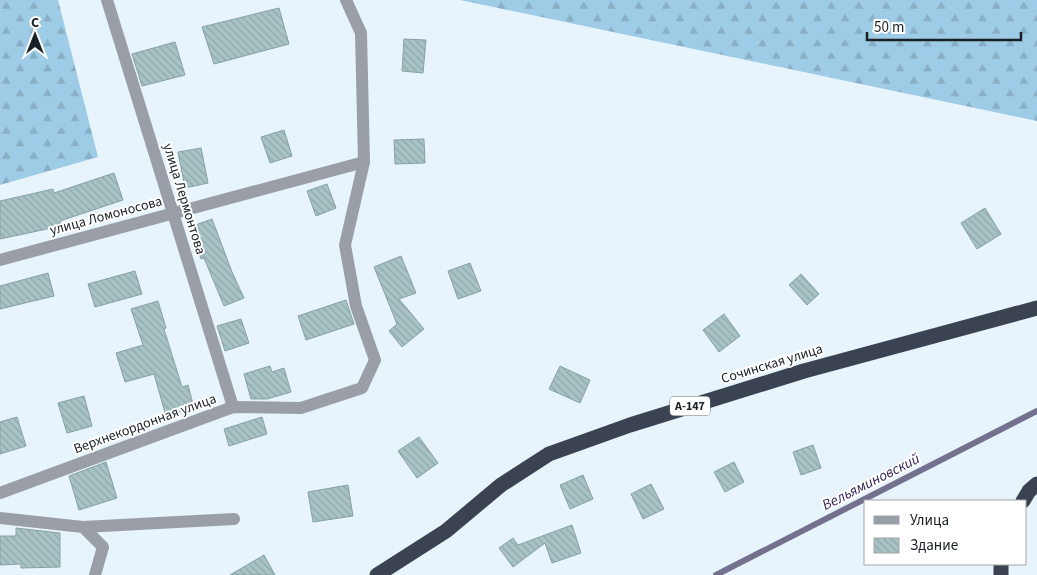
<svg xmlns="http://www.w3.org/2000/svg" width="1037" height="575" viewBox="0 0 1037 575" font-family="'Source Sans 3',sans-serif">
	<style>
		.forest { fill: url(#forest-firs) }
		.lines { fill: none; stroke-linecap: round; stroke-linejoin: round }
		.stream { stroke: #74718f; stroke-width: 6 }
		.building { fill: url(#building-back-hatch); stroke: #87a1a3 }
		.minor { stroke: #9a9fa7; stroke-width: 12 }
		.highway { stroke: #3b4353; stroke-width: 15 }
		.labels { text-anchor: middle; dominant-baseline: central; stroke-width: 4; stroke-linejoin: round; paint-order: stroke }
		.shield { fill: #fff; stroke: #5e6467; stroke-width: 1 }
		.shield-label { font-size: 12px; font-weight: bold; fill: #192126 }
		.street-label { font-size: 14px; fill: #192126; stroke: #fff }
		.water-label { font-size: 15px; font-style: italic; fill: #332458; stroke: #fff }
	</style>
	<defs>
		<pattern id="forest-firs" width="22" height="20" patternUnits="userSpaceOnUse" patternTransform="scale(1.25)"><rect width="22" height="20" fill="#9ecce6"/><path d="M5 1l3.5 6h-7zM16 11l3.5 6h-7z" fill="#88afc5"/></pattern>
		<pattern id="building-back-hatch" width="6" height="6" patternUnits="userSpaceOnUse" patternTransform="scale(1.25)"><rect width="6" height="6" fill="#a8c3c5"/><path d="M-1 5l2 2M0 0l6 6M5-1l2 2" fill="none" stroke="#90a7a9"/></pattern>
	</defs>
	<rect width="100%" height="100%" fill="#e7f4fc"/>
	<g class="forest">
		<polygon points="0,0 58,0 98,157 0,185"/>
		<polygon points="460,0 1037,0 1037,121"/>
	</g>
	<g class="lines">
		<polyline class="stream" points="716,575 1037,411"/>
	</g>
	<g class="building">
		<polygon points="279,8 289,44 214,64 202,27"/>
		<polygon points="404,39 426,40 423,73 402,71"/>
		<polygon points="175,42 185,75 142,86 132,54"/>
		<polygon points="284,130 292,156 270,163 261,137"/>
		<polygon points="424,139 425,163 395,164 394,140"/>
		<polygon points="201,148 208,183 185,188 178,152"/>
		<polygon points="114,173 123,200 60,221 61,226 0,239 0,201 53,189 54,193"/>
		<polygon points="327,184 336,208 316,216 307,191"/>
		<polygon points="985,208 1001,234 977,249 961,223"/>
		<polygon points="212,219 232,272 244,298 224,306 204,258 201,259 190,227"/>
		<polygon points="401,256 416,293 399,299 424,329 402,347 389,331 397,324 374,267"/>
		<polygon points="470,263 481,291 458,299 448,271"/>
		<polygon points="135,271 142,294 95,307 88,284"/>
		<polygon points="48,273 54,296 0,309 0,286"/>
		<polygon points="801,274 819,294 807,305 789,285"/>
		<polygon points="346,300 354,324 306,340 298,316"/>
		<polygon points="158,301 166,328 164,329 182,387 188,385 194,408 166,416 154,374 125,382 116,353 143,345 131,309"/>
		<polygon points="724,314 740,336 719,352 703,330"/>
		<polygon points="241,319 249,343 225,351 217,326"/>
		<polygon points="270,366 272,372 284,368 291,392 267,399 251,399 244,374"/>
		<polygon points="560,366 590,380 580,403 549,389"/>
		<polygon points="84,396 92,426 67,433 58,403"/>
		<polygon points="17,417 26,446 0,454 0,422"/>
		<polygon points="262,417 267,434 229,446 224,429"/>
		<polygon points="419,437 438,463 417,478 398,451"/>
		<polygon points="813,445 821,468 801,475 793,452"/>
		<polygon points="106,462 117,498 79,510 69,476"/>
		<polygon points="734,462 744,482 725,492 714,472"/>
		<polygon points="583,475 593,499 570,509 560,485"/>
		<polygon points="651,484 664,509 643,519 631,494"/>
		<polygon points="348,485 353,516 313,522 308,492"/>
		<polygon points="572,525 581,553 552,563 545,543 513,567 499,548 513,538 518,545"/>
		<polygon points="16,528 60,533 60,567 21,568 21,564 0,565 0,536 16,536"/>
		<polygon points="264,555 275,575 230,575"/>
	</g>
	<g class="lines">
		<g class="minor">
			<polyline points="107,0 233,407"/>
			<polyline points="0,260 364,162"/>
			<polyline points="0,493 233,407 301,408 362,388 375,360 356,306 345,245 364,162 361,33 346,0"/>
			<polyline points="0,518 83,527 103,547 95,575"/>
			<polyline points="83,527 234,519"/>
		</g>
		<g class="highway">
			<polyline points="1023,501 1029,491 1037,484"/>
			<polyline points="1001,564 1001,575"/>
			<polyline points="377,575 446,531 501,485 549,454 630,425 804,371 1037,308"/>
		</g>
	</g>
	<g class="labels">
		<rect class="shield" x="670" y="396.5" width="40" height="19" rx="4"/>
		<g class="shield-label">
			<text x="690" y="406">А-147</text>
		</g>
		<g class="street-label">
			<text transform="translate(184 199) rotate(73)">улица Лермонтова</text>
			<text transform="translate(106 216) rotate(-15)">улица Ломоносова</text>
			<text transform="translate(772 364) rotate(-17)">Сочинская улица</text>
			<text transform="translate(145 424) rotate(-20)">Верхнекордонная улица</text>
		</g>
		<g class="water-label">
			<text transform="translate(871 482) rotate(-27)">Вельяминовский</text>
		</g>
	</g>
	<rect x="864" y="500" width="162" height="65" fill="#ffffff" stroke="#a3a6a8"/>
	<rect x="874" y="516" width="25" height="8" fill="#9a9fa7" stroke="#a3a6a8"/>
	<text x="910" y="525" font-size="15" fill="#192126">Улица</text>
	<rect x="874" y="538" width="25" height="15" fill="url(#building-back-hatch)" stroke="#a3a6a8"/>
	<text x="910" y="550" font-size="15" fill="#192126">Здание</text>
	<g transform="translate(35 35)" stroke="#ffffff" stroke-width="4" paint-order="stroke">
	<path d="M0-4L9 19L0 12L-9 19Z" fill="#192126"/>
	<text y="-8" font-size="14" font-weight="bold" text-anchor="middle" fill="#192126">С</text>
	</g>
	<path d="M867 32v8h154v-8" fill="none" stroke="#192126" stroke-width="2.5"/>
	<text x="874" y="32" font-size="15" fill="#192126" stroke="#ffffff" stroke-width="4" paint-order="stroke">50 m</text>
</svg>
